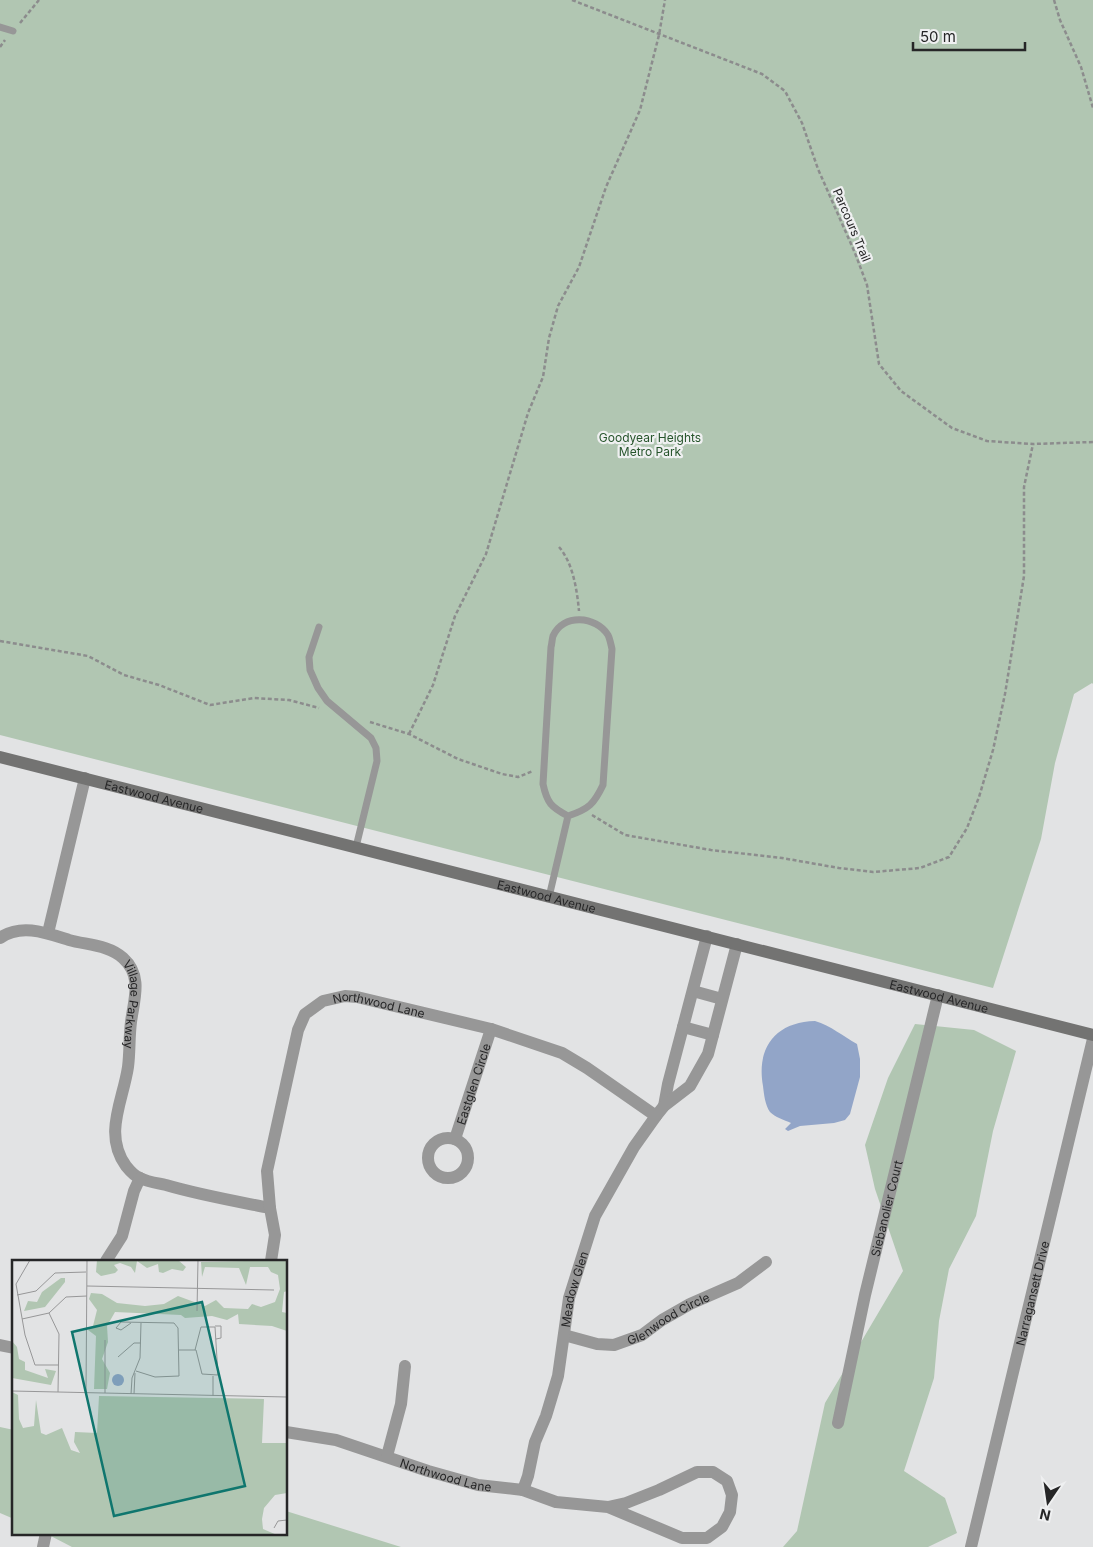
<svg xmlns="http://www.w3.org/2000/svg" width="1093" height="1547" viewBox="0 0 1093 1547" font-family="Inter,sans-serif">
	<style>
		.green { fill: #b1c6b2 }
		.water { fill: #92a5c8 }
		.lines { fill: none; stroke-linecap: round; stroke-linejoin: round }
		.path { stroke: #8c8c8d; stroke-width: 2.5; stroke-dasharray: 4 2.5; stroke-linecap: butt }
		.lane { stroke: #979797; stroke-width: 7 }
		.street { stroke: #979797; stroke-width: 12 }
		.secondary { stroke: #737372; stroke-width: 12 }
		.labels { text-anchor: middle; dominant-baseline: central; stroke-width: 4.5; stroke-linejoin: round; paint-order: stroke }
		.street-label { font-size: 12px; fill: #262627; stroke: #eff0f1 }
		.park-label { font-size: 12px; fill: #26542b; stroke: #eff0f1 }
		.inset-road { fill: none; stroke: #979798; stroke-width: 1 }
		.view { fill: #0f766e; fill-opacity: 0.15; stroke: #0f766e; stroke-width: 2.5 }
		.inset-edge { fill: none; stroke: #262627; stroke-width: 2.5 }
	</style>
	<rect width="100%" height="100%" fill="#e2e3e4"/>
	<g class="green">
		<polygon points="0,0 1093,0 1093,684 1092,683 1074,694 1055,763 1041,839 993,988 0,735"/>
		<polygon points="915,1024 974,1030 1016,1051 993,1131 976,1216 949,1269 939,1321 934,1378 904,1471 945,1498 957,1533 928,1547 783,1547 797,1531 825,1403 903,1271 875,1189 865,1145 888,1078"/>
		<polygon points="0,1427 14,1430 14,1519 0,1513"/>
		<polygon points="286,1511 401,1547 72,1547 45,1533 286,1533"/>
	</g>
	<path class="water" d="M815,1021C831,1026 843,1036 857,1044L860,1059V1077L850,1114L845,1120L834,1123L800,1126L788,1131L785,1129L791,1123C784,1120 775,1117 770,1112C765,1105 764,1094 763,1086C756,1047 776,1022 815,1021Z"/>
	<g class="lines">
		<g class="path">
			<polyline points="572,0 762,74 785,91 802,123 818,169 855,253 867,285 879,364 901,391 952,428 987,441 1033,444 1093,442"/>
			<polyline points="1054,0 1060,20 1081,67 1093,108"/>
			<polyline points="20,23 39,0"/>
			<polyline points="0,47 5,40"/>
			<path d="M559,547C573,563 577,590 579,611"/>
			<polyline points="0,641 88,656 124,675 159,685 210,705 254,698 289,700 319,708"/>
			<polyline points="370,722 409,734 458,759 502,774 518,777 533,771"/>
			<polyline points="409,734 433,685 455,616 486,554 528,413 543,377 549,338 558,306 579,267 606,187 640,110 659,35 665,0"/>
			<polyline points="592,815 625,835 711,850 782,858 839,868 873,872 920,868 949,857 967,828 979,797 993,750 1005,694 1024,576 1024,487 1033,444"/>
		</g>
		<g class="lane">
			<polyline points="0,27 13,31"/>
			<polyline points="319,627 309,657 310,670 318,688 327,701 371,738 376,748 377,761 356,847"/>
			<path d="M549,897L568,816C589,809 594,804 603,785L612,649C611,645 610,639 608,635C596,616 563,613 553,636C552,639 552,644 551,647L543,784C547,803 551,807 568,816"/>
		</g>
		<g class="street">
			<polyline points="48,933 85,778"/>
			<path id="s1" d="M0,938C21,923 47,933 69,940C87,945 109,945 123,958C143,976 134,999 131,1022C129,1037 130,1052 128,1067C123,1101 103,1134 126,1166C130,1171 134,1176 140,1178C148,1182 157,1183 166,1185C200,1195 235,1201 270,1208"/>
			<polyline points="693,991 722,999"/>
			<polyline points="683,1027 713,1035"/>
			<polyline points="664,1106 668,1084 707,936"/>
			<circle cx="448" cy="1158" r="20"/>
			<path id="s2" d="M455,1139L491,1029"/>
			<polyline points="106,1261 122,1236 134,1191 140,1178"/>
			<path id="s3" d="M271,1261L275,1235L270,1208L267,1171L298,1030L305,1014L323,1001L345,996L357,997L491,1029L562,1053L587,1068L656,1116"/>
			<path id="s4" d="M564,1335L597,1344L614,1345L642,1335L662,1320L690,1304L738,1283L766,1262"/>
			<polyline points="0,1345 14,1348"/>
			<path id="s5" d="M838,1423L865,1295L938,995"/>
			<path id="s6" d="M286,1432L336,1440L428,1471L478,1485L523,1490L556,1502L608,1507L682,1538H707L722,1527L730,1512L732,1495L727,1481L713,1472H697L659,1490L626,1503L608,1507"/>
			<polyline points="387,1456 401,1404 405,1366"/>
			<path id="s7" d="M523,1490L528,1476L535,1442L546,1416L558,1376L569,1298L595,1216L634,1147L656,1116L664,1106L690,1086L708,1054L737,944"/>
			<polyline points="43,1547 46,1533"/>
			<path id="s8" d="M971,1547L1093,1039"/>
		</g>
		<path class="secondary" id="s9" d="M0,757L1093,1035"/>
	</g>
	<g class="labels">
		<g class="street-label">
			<text transform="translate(852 225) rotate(67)">Parcours Trail</text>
			<text stroke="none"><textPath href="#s9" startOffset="159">Eastwood Avenue</textPath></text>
			<text stroke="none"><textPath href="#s9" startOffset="564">Eastwood Avenue</textPath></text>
			<text stroke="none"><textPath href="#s9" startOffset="969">Eastwood Avenue</textPath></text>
			<text stroke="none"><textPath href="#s1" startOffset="179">Village Parkway</textPath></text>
			<text stroke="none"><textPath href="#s3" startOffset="332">Northwood Lane</textPath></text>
			<text stroke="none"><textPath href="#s2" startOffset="58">Eastglen Circle</textPath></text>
			<text stroke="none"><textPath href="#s5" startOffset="220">Siebanolier Court</textPath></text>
			<text stroke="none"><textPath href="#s7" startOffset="208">Meadow Glen</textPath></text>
			<text stroke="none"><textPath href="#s8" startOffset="261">Narragansett Drive</textPath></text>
			<text stroke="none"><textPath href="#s4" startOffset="112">Glenwood Circle</textPath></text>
			<text stroke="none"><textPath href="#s6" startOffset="166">Northwood Lane</textPath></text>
		</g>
		<g class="park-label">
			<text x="650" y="437">Goodyear Heights<tspan x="650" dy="14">Metro Park</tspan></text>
		</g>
	</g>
	<g transform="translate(12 1260)">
		<rect width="275" height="275" fill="#e2e3e4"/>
		<path d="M85,0H166L174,7L171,11L160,9L151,13L147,12L146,4L135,8L125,1L123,13L119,7L108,3L102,5L106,10L103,13L89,16L84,12ZM275,0V31L272,32L270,52L275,53V71L260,66L227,64L226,54L215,60L200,56L173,58L169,55L103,52L95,66L96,82L90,99L98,113L95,129H82L84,76L76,70L81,66L85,50L77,39L79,33L90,34L105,43L133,46L152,44L166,36L193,46L204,40L212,48L236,49L240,44L249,47L263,42L268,29L266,15L259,12L256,7H238L234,25L227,8L193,7L190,17L189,2ZM49,18H53V22L33,47L12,51L16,41L25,42L30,32ZM0,81L5,87L7,99L13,102V110L36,118L33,109L44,111L39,125L0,118ZM0,132L6,135L7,159L11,168L22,166L24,140L29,173L34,175L50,168L59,190L68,193L62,182L63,172L85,173L87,136L252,139L250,183H275V233L263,235L252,248L250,259L251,269L265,275H0Z" fill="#b1c6b2"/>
		<path d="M100 120a6 6 0 1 1 12 0a6 6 0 1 1-12 0Z" fill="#92a5c8"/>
		<path class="inset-road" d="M18,0L4,24L13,75L23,105H47M75,26L262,30M5,35L24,31L43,13L74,12M185,51L186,0M37,53L47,74L46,132M10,59L37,53L54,37L75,36M119,63L109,70L104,68L109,62L162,63L166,68L167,116L143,117L124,111M203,66H209V78L204,79M167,90H184L190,114L206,115L203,67H189L183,90M106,97L122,83H129M0,131L275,137M74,133L75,0M93,133V80M119,134L120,118L128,98L129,63M122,134L123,113M201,136V116M262,268L266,261L275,260"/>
		<path class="view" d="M190,42L233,226L102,256L60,72Z"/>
		<rect width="275" height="275" class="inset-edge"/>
	</g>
	<g transform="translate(1048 1502) rotate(193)" stroke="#eff0f1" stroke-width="4" paint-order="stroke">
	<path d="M0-4L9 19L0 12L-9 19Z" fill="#262627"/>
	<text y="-8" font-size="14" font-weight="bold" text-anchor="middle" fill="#262627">N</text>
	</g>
	<path d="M913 42v8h112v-8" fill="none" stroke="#262627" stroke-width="2.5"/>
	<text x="920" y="42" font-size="15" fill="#262627" stroke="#eff0f1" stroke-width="4" paint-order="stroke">50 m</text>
</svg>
